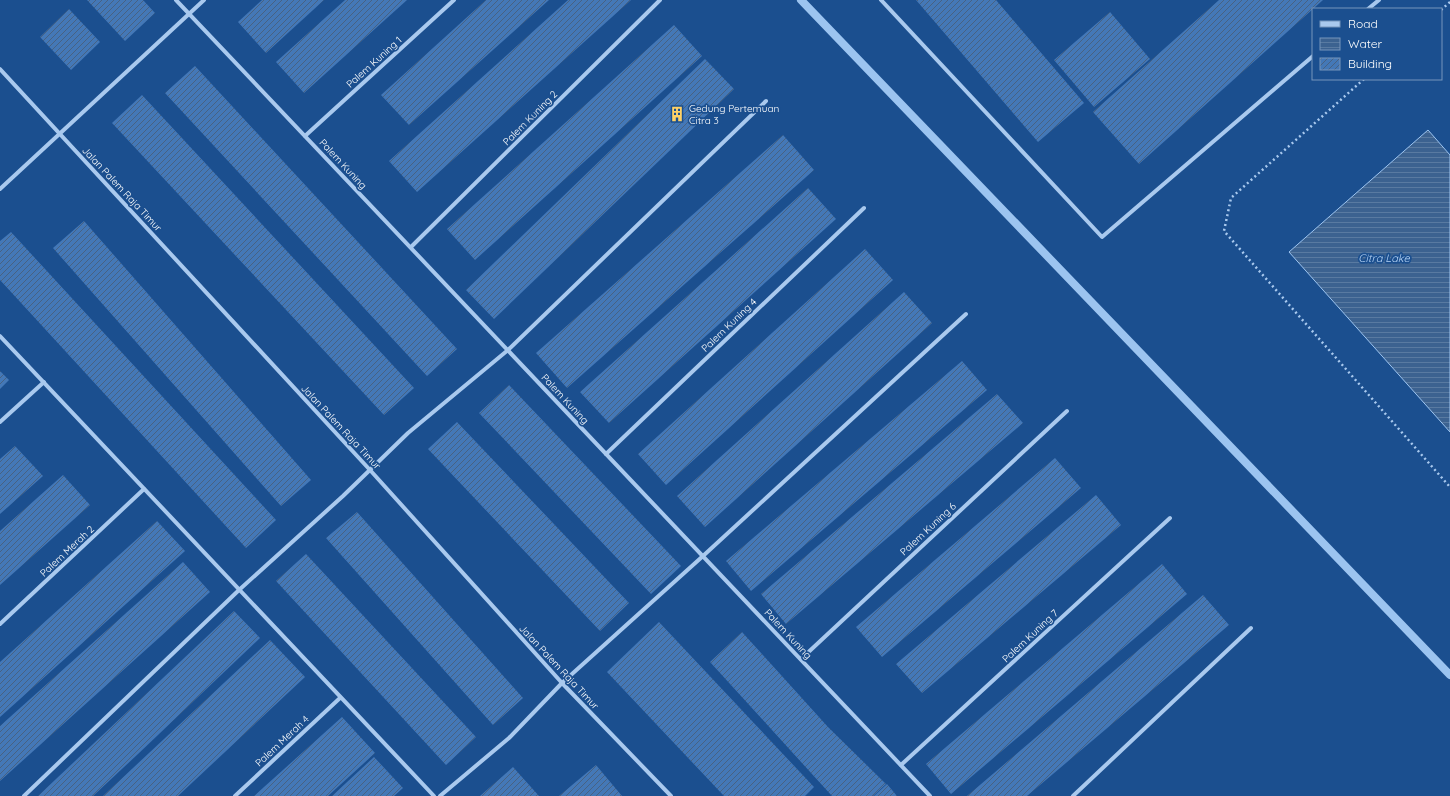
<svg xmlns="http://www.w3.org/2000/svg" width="1450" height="796" viewBox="0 0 1450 796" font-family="Quicksand,sans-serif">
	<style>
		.water { fill: url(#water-rules); stroke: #9cc4f0 }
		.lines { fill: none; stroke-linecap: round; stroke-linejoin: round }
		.stream { stroke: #9cc4f0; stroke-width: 8 }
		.building { fill: url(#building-hatch) }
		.path { stroke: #a9c9ee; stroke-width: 2.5; stroke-dasharray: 2 3; stroke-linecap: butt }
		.minor { stroke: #a9c9ee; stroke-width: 4 }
		.labels { text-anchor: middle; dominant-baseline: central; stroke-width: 3.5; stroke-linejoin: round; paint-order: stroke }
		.street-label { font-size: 10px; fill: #fff; stroke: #1b4f8f }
		.poi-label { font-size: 10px; fill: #fff; stroke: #1b4f8f; text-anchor: start }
		.water-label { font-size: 11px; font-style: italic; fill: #b5d3f5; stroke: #1b4f8f }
	</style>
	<defs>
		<pattern id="water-rules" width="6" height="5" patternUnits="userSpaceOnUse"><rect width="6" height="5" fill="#3c6290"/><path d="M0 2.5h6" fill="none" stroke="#597aa1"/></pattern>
		<pattern id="building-hatch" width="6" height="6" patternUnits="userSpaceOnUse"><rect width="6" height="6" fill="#4478b7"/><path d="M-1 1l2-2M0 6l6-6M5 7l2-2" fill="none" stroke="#486282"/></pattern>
	</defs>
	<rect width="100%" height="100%" fill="#1b4f8f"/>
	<polygon class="water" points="1428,130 1450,155 1450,432 1289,252"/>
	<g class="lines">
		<polyline class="stream" points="801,0 1450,675"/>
	</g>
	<g class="building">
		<polygon points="87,0 143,0 155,13 125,41"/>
		<polygon points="262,0 324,0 266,53 238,22"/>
		<polygon points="345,0 407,0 304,93 276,62"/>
		<polygon points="486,0 549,0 409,125 381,95"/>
		<polygon points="568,0 631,0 417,192 389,161"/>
		<polygon points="916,0 996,0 1084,103 1038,142"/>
		<polygon points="1219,0 1323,0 1139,164 1093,112"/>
		<polygon points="69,9 100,42 71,70 40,37"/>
		<polygon points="1110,12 1150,59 1094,107 1054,60"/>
		<polygon points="674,25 702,56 475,260 447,229"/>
		<polygon points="705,59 734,89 494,319 466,290"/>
		<polygon points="195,66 457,349 427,376 165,93"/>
		<polygon points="142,95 414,388 384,415 112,123"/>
		<polygon points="783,135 814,170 567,388 536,353"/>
		<polygon points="808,188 836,219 609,423 580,392"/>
		<polygon points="84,221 311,480 281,506 53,248"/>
		<polygon points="11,232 276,520 246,548 0,280 0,241"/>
		<polygon points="865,249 893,280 666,485 638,454"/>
		<polygon points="904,292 932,323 705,527 677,496"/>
		<polygon points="962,361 987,390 751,591 726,561"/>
		<polygon points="0,371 9,380 0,389"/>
		<polygon points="509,385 681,566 651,594 479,413"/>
		<polygon points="997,394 1023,423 786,624 761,594"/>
		<polygon points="457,422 629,603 600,631 428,449"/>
		<polygon points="15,446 43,476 0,514 0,459"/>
		<polygon points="1055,458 1081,488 882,657 856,627"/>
		<polygon points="63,475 90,505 0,585 0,531"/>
		<polygon points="1096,495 1121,525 922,693 896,664"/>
		<polygon points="357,512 523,698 493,725 326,538"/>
		<polygon points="157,521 185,551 0,717 0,662"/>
		<polygon points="306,554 476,737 446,765 276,581"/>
		<polygon points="183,562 210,592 0,781 0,726"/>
		<polygon points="1162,564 1187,594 951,794 926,764"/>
		<polygon points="1203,595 1229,625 1099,735 1027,796 967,796"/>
		<polygon points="234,611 260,638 138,754 93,796 38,796"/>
		<polygon points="659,622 814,787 805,796 724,796 607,672"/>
		<polygon points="742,632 828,727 886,784 873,796 832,796 710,662"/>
		<polygon points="270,640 305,677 178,796 103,796"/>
		<polygon points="342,717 375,753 328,796 254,796"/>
		<polygon points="374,757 403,788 394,796 332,796"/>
		<polygon points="596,765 622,796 559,796"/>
		<polygon points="513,767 539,796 480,796"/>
		<polygon points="887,784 897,796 874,796"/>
	</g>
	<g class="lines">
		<g class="path">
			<polyline points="1441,10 1450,2"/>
			<polyline points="1364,79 1231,198 1224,231 1450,487"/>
		</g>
		<g class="minor">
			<polyline points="176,0 930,796"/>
			<polyline points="881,0 1102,237 1313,56"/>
			<polyline points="1368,9 1379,0"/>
			<polyline points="0,69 370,470 562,683 671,796"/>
			<polyline points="305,136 454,0"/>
			<polyline points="0,189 204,0"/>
			<polyline points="411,247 660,0"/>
			<polyline points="0,336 434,796"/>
			<polyline points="0,422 44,382"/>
			<polyline points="606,454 864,208"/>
			<polyline points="0,624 144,489"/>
			<polyline points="801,659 1067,411"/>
			<polyline points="901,765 1170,518"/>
			<polyline points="24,796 239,590 343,496 408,433 508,350 766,101"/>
			<polyline points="235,796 340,698"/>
			<polyline points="440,796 509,738 562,683 703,556 966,314"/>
			<polyline points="1073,796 1251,628"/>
		</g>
	</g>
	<defs>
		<g id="building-bare" transform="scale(1.2)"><path d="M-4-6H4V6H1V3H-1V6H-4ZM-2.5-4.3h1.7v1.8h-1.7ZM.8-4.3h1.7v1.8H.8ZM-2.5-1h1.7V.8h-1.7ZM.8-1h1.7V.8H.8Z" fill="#ffd166" stroke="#1b4f8f" stroke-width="2.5" paint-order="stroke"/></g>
	</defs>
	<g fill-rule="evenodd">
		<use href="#building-bare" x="677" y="114"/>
	</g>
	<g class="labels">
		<g class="street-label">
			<text transform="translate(374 62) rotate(-42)">Palem Kuning 1</text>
			<text transform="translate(530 118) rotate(-45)">Palem Kuning 2</text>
			<text transform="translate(343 164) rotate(47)">Palem Kuning</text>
			<text transform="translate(122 189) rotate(47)">Jalan Palem Raja Timur</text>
			<text transform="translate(729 325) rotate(-44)">Palem Kuning 4</text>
			<text transform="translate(565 399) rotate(47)">Palem Kuning</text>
			<text transform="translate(341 427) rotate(47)">Jalan Palem Raja Timur</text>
			<text transform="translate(928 529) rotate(-43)">Palem Kuning 6</text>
			<text transform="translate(67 551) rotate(-43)">Palem Merah 2</text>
			<text transform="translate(788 634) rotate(47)">Palem Kuning</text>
			<text transform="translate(1030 636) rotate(-43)">Palem Kuning 7</text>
			<text transform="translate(559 667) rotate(47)">Jalan Palem Raja Timur</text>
			<text transform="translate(282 741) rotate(-43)">Palem Merah 4</text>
		</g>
		<g class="poi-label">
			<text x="689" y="108">Gedung Pertemuan<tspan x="689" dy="12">Citra 3</tspan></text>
		</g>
		<g class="water-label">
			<text x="1384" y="258">Citra Lake</text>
		</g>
	</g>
	<rect x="1312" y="8" width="130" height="72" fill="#1b4f8f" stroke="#7695bc"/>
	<rect x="1320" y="21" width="20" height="6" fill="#a9c9ee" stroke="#7695bc"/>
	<text x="1348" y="28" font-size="12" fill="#ffffff">Road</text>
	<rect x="1320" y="38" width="20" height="12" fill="url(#water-rules)" stroke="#7695bc"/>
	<text x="1348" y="48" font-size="12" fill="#ffffff">Water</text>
	<rect x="1320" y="58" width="20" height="12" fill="url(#building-hatch)" stroke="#7695bc"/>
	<text x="1348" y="68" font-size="12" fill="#ffffff">Building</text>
</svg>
